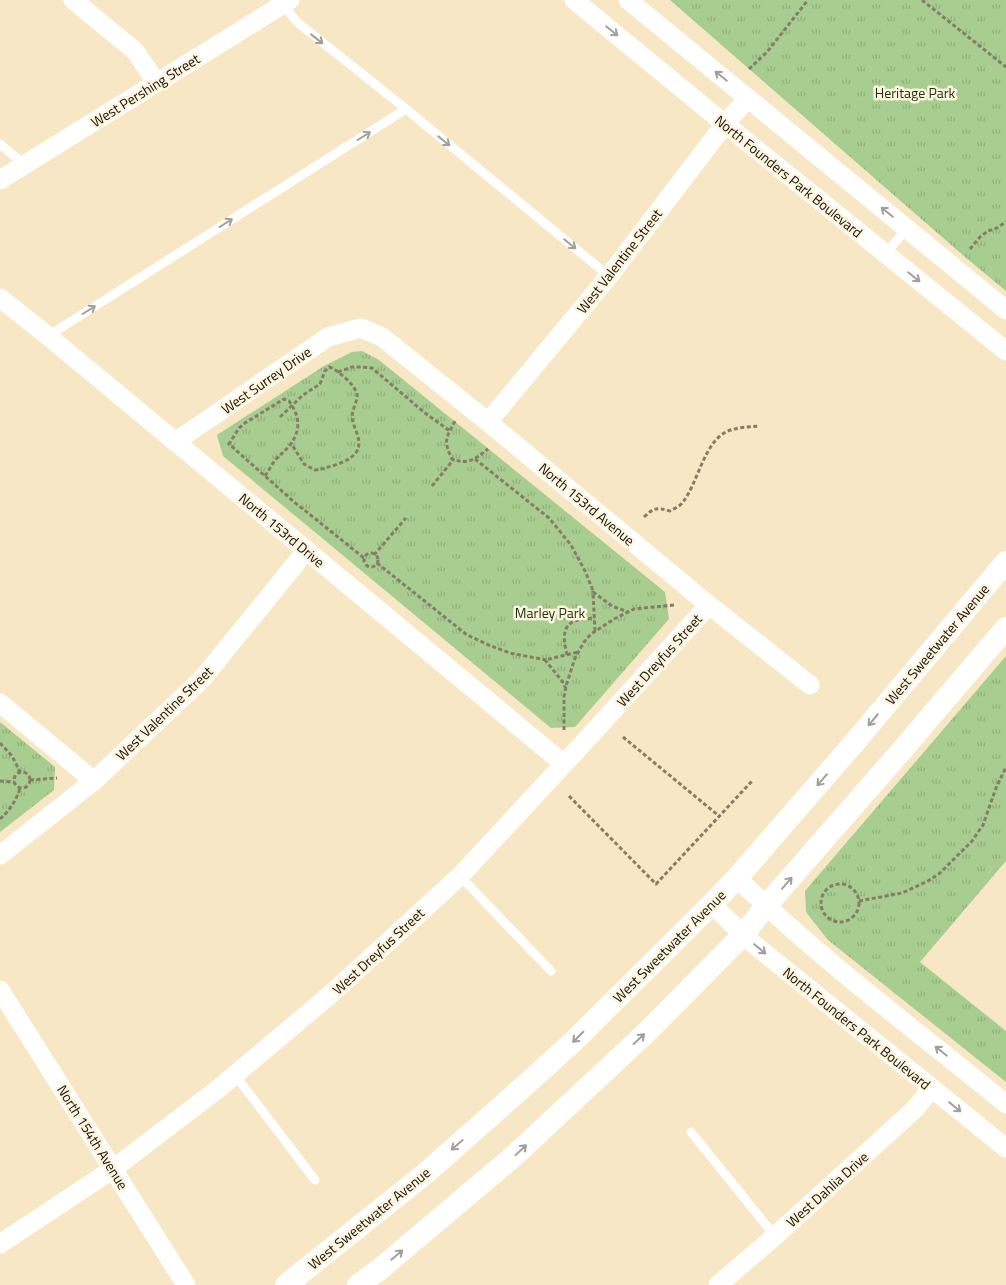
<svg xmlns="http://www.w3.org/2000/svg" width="1006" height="1285" viewBox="0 0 1006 1285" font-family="'Titillium Web',sans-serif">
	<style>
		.park { fill: url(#park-tufts) }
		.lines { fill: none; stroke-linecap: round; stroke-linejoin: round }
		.path { stroke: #877c65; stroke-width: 3; stroke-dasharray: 4 2.5; stroke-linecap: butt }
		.service { stroke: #fff; stroke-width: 9 }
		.minor { stroke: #fff; stroke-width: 19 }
		.tertiary { stroke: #fff; stroke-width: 22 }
		.oneway { stroke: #a19f9b }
		.labels { text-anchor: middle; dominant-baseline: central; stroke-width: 5; stroke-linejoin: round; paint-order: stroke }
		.street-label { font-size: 14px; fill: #140e04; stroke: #fef5e0 }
		.park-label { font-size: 14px; fill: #1c300d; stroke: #fef5e0 }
	</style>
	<defs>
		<pattern id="park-tufts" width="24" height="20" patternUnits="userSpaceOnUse" patternTransform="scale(1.25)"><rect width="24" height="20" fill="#a8cd90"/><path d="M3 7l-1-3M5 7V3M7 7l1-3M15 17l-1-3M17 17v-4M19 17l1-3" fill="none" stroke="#90af7b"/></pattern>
	</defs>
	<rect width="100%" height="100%" fill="#f7e7c4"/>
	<g class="park">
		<polygon points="670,0 1006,0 1006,291 965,257"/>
		<polygon points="362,351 379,360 665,592 669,619 575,727 551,728 223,456 217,435 324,366 352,352"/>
		<polygon points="1006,656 1006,861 920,962 1006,1031 1006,1082 828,940 806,912 805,891"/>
		<polygon points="0,722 55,767 54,790 0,832"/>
	</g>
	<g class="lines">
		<g class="path">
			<polyline points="922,0 1006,67"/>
			<polyline points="749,69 767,52 808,0"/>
			<polyline points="970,249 980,237 988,231 997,228 1006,222"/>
			<polyline points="338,372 352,367 361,367 372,368 425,413 450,431"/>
			<path d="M280,417L303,395L320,384L325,371L329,367C338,370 355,385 357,394C358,401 352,409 352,417C353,428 363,440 357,451C351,462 327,468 315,470L304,464L291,443"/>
			<path d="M455,421C446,438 443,441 452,459C469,465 475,459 488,449"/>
			<polyline points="475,459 549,518 571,545 585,571 594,593"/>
			<path d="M265,476C269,470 272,464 276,459C281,454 286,450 290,445C302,429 299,415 289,401L284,399L245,423L239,428L229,444L293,501L364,558"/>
			<polyline points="432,486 454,459"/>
			<path d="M644,517C653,508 657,507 670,511C674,509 680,506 683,502C698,483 704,441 728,431C738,427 749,427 759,426"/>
			<circle cx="371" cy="560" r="7"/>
			<polyline points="374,555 406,518"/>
			<polyline points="377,563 467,635 491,646 510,653 546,660"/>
			<polyline points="595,631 593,592 612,606 628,612"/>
			<path d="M567,655C564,642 560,624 578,620C583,619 589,619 594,618"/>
			<polyline points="566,689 562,681 545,660 578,652"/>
			<polyline points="564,730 564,697 566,686 575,658 584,642 591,634 614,619 634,609 674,605"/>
			<polyline points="623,737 719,816"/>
			<polyline points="0,743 12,756 20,772"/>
			<circle cx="22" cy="780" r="8"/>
			<polyline points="30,780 57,778"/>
			<polyline points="0,781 14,782"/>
			<polyline points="569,796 656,884 752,781"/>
			<path d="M0,819C10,810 16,801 20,788"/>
			<circle cx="840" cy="903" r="19"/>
			<polyline points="859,901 902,893 928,881 940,873 972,841 983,825 996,788 1006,767"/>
		</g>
		<g class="service">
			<polyline points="283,5 297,22 406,109 609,276"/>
			<polyline points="0,144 25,165"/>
			<polyline points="885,254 907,229"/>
			<polyline points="48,336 406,109"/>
			<polyline points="460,876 551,971"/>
			<polyline points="235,1075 315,1180"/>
			<polyline points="691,1132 775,1236"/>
		</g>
		<g class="minor">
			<polyline points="73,0 135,51 156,82"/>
			<polyline points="574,0 725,124 1006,351"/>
			<polyline points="628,0 1006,310"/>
			<polyline points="0,180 290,0"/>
			<polyline points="0,298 48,336 564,764"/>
			<polyline points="488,422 609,276 725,124 748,98"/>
			<polyline points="175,442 328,337 361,328 382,337 488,422 709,605 810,685"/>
			<polyline points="0,703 94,781"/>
			<polyline points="0,855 94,781 202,679 306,551"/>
			<path d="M737,878C821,960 916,1030 1006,1104"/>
			<polyline points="712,904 743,935 761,950 1006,1148"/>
			<polyline points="0,990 186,1285"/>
			<polyline points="0,1244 113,1169 218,1089 331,994 460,876 577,750 709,605"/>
			<polyline points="718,1285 775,1236 915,1109 932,1088"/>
		</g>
		<g class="tertiary">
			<polyline points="286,1285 426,1173 503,1105 573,1042 712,904 737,878 854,743 1006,562"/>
			<polyline points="358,1285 379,1270 514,1156 647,1032 743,935 766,906 903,749 1006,628"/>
		</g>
	</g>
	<defs><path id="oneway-shaft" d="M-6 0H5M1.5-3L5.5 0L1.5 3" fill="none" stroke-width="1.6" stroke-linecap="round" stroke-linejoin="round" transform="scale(1.25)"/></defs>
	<g class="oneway">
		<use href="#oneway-shaft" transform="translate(612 31) rotate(39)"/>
		<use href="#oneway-shaft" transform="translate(317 39) rotate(38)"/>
		<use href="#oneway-shaft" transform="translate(721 76) rotate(-141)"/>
		<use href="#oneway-shaft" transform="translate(364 136) rotate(-32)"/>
		<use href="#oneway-shaft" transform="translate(444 141) rotate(39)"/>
		<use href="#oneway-shaft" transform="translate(887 212) rotate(-141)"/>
		<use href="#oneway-shaft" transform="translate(226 223) rotate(-32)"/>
		<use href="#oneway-shaft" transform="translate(570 244) rotate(39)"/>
		<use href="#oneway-shaft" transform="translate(914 277) rotate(39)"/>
		<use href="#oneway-shaft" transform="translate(89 310) rotate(-32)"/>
		<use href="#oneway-shaft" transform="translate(873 720) rotate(130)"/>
		<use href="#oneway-shaft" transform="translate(822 780) rotate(131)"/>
		<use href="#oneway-shaft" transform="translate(787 883) rotate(-49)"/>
		<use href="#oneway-shaft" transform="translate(760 949) rotate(40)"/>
		<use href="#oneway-shaft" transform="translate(578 1037) rotate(135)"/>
		<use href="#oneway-shaft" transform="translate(639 1039) rotate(-43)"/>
		<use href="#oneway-shaft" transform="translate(941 1051) rotate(-141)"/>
		<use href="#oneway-shaft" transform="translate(955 1107) rotate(39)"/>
		<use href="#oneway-shaft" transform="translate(457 1145) rotate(139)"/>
		<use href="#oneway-shaft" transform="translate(521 1150) rotate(-43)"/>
		<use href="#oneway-shaft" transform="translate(397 1255) rotate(-40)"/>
	</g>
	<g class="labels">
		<g class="street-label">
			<text transform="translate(145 90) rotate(-32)">West Pershing Street</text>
			<text transform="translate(789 176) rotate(39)">North Founders Park Boulevard</text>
			<text transform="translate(619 261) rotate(-52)">West Valentine Street</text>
			<text transform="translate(266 380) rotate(-35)">West Surrey Drive</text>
			<text transform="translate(587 504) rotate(40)">North 153rd Avenue</text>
			<text transform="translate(282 530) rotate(40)">North 153rd Drive</text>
			<text transform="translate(937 644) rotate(-50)">West Sweetwater Avenue</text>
			<text transform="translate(659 660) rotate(-48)">West Dreyfus Street</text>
			<text transform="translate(164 713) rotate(-44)">West Valentine Street</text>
			<text transform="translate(669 946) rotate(-45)">West Sweetwater Avenue</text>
			<text transform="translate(378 951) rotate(-43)">West Dreyfus Street</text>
			<text transform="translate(857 1028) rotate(39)">North Founders Park Boulevard</text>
			<text transform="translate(93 1137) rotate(58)">North 154th Avenue</text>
			<text transform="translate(827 1189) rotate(-42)">West Dahlia Drive</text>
			<text transform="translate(369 1218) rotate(-39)">West Sweetwater Avenue</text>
		</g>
		<g class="park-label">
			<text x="915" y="92">Heritage Park</text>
			<text x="550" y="612">Marley Park</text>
		</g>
	</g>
</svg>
